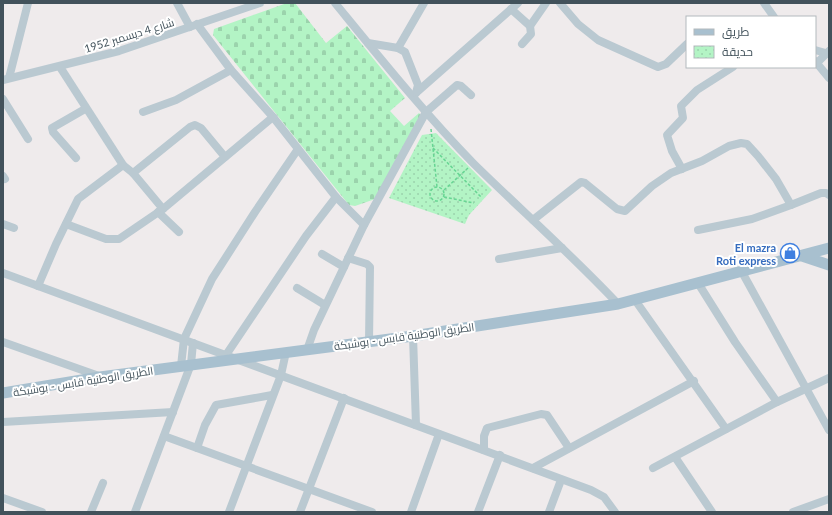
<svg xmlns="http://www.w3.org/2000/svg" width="832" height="515" viewBox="0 0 832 515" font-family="Lato,Cairo,sans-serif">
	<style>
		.cemetery { fill: url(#cemetery-stones) }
		.park { fill: url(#park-dots) }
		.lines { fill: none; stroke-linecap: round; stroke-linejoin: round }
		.path { stroke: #67d593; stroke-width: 1.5; stroke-dasharray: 3 2; stroke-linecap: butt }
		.minor { stroke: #bac9d1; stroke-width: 8 }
		.major { stroke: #a8c0cf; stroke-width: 11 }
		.labels { text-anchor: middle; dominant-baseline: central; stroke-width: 4; stroke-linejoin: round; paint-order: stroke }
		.street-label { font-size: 11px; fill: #42525b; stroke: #fff }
		.shop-label { font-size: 11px; font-weight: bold; fill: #366cbe; stroke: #fff; text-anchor: end }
	</style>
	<defs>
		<pattern id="cemetery-stones" width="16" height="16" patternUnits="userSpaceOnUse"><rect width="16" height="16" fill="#b3f4c5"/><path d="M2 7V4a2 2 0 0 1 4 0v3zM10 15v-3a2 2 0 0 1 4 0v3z" fill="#9bd3ac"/></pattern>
		<pattern id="park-dots" width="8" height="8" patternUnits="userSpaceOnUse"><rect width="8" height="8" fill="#b3f4c5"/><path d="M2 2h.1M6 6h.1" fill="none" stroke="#9bd3ac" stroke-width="1.8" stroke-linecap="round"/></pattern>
	</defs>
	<rect width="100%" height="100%" fill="#efebec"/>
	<polygon class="cemetery" points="287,3 295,3 326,43 347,26 405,98 390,111 404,126 419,113 421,115 378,198 355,206 349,205 213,35 214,29"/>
	<polygon class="park" points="436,133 492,190 469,215 465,224 389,198 422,135"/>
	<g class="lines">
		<g class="path">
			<polyline points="431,129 437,187"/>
			<polyline points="433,148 482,198"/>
			<circle cx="437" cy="194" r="7"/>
			<polyline points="444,190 468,168"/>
			<polyline points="444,197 474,203"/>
		</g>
		<g class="minor">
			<polyline points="177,3 190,27"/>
			<path d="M335,3C380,58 425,114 474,164C522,211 572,255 618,304"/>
			<polyline points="560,3 578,24 598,40 658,67 666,64 687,44"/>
			<polyline points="764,3 774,17"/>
			<polyline points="511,9 530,26 531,34 522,44"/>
			<polyline points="197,24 231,70 273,117 336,197 364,225"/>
			<polyline points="530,26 546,3"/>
			<polyline points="368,43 398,48 405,52 418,85 416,93"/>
			<polyline points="398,48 424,3"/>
			<polyline points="815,50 829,54"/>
			<polyline points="815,61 829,78"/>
			<polyline points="817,63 829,51"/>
			<polyline points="60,67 123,165"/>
			<polyline points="9,78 28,3"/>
			<polyline points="3,80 119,51 260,3"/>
			<polyline points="417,92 518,3"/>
			<polyline points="3,99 28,139"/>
			<polyline points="143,112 176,100 231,70"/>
			<polyline points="76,158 53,132 52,128 85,109"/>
			<polyline points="682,169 672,151 667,135 683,118 681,106 697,90 733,67"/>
			<polyline points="133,173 190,127 195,125 201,128 225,157"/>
			<polyline points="3,176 5,179"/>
			<polyline points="158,212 179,232"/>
			<polyline points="533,220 581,182 585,183 617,209 625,211 652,186 671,173 702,161 729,146 741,143 747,144 758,156 776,179 791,205 821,193 826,193 829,195"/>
			<polyline points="3,224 14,228"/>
			<polyline points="66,224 106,239 119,239 163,209 273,117"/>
			<polyline points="698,230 752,219 791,205"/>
			<polyline points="322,254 344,267"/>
			<polyline points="348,258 367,264 370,267 369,342"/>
			<polyline points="499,259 562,248"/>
			<polyline points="742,272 829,430"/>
			<polyline points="3,273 591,490 604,497 615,512"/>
			<polyline points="698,283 735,342 777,402"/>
			<polyline points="38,286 56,244 78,199 123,165 133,173 163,209"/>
			<polyline points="297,288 325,305"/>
			<polyline points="635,300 726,429"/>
			<polyline points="413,336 416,425"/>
			<polyline points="3,342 99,376"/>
			<polyline points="307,350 314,330 364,225 426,112 457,85 461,86 471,95"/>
			<polyline points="226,355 306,236 336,197"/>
			<polyline points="181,366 184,339 212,279 255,212 298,149"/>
			<polyline points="3,422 173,412"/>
			<polyline points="164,436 372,512"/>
			<polyline points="197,448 205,425 216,405 272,395"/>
			<polyline points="484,450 484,436 487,428 541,414 547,415 569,448"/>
			<polyline points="675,457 712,512"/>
			<polyline points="533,468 694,381"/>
			<polyline points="653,468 777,402 829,378"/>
			<polyline points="3,498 42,512"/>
			<polyline points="91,512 103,483"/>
			<polyline points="135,512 191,364 193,343"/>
			<polyline points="229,512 281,375 286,352"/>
			<polyline points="300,512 344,398"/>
			<polyline points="411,512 439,434"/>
			<polyline points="478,512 500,455"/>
			<polyline points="549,512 561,480"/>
			<polyline points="793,512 829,499"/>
		</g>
		<g class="major">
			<polyline points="802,256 829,265"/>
			<polyline points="3,393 100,377 413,336 618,304 829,248"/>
		</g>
	</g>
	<defs>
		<g id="shop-ring" transform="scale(1)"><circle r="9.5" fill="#fff" stroke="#3f7fe0" stroke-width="1.5"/><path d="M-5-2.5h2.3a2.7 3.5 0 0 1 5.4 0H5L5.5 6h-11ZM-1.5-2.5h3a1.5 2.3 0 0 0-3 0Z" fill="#3f7fe0"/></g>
	</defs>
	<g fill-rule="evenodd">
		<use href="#shop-ring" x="790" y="253"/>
	</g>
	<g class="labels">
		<g class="street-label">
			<text transform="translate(129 35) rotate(-17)">شارع 4 ديسمبر 1952</text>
			<text transform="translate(404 336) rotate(-8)">الطريق الوطنية قابس - بوشبكة</text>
			<text transform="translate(83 381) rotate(-9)">الطريق الوطنية قابس - بوشبكة</text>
		</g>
		<g class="shop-label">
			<text x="776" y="247">El mazra<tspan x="776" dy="13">Roti express</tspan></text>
		</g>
	</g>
	<rect width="832" height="515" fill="none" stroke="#42525b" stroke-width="8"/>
	<rect x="686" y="16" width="130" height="52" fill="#ffffff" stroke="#b3babd"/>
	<rect x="694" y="29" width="20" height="6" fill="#a8c0cf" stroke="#b3babd"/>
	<text x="722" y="36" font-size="12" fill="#42525b">طريق</text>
	<rect x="694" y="46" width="20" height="12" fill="url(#park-dots)" stroke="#b3babd"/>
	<text x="722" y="56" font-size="12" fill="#42525b">حديقة</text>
</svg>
